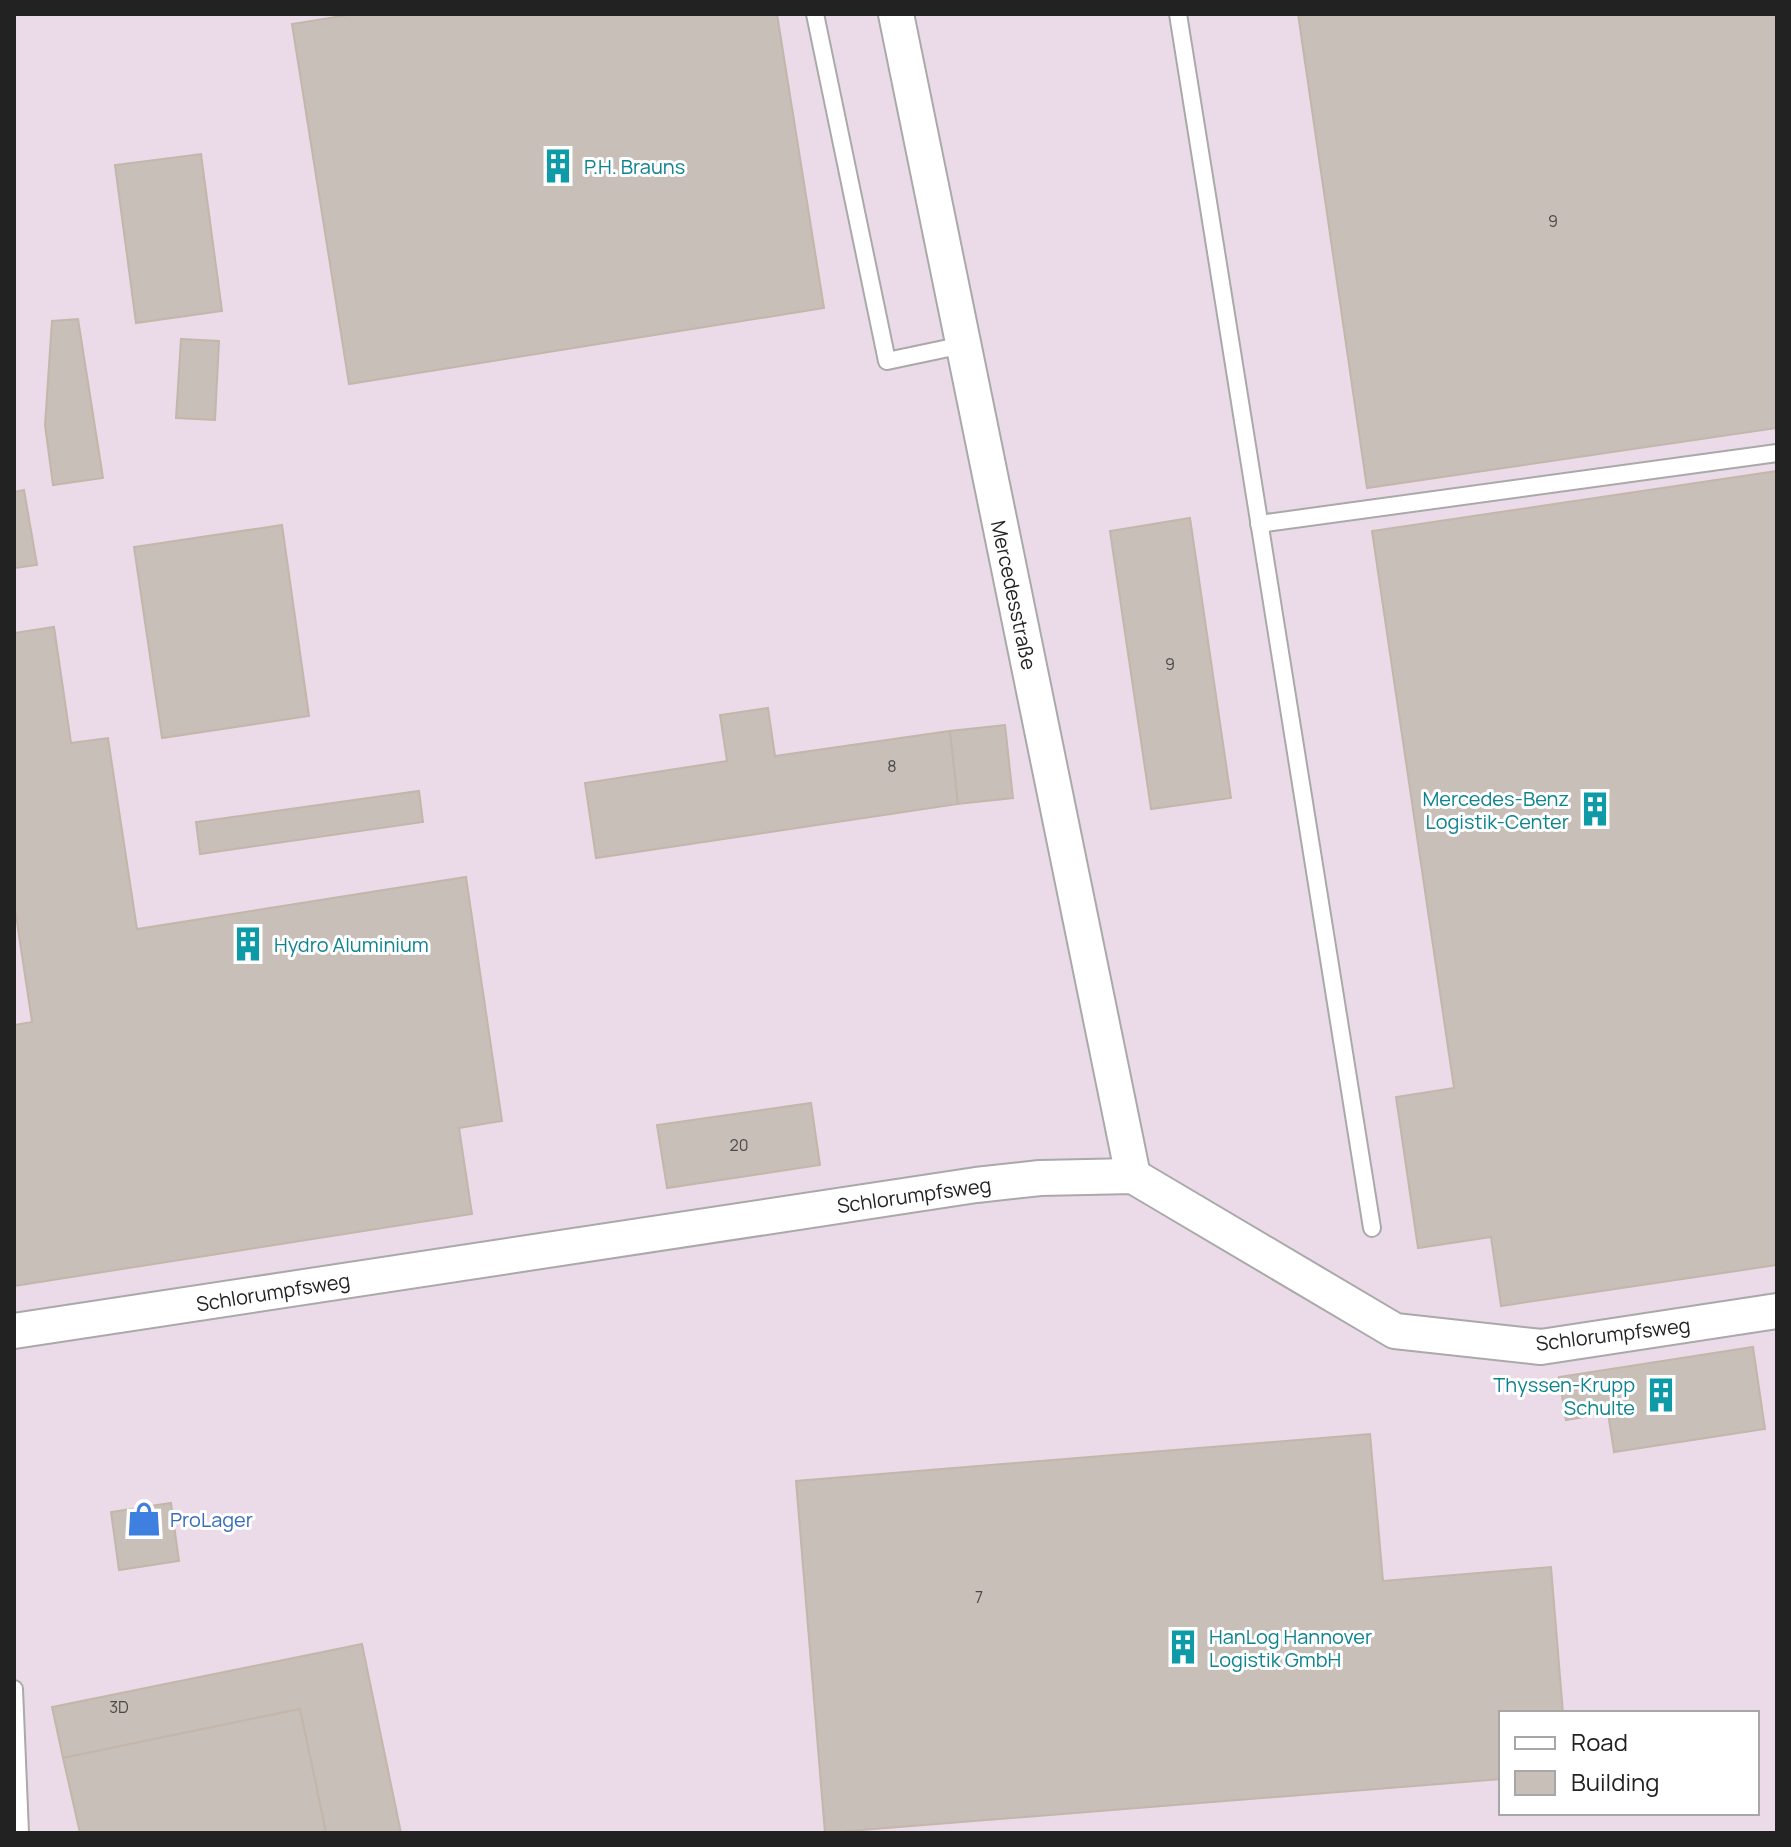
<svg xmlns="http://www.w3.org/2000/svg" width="1791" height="1847" viewBox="0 0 1791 1847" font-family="Manrope,sans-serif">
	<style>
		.industrial { fill: #ebdbe8; fill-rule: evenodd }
		.building { fill: #c7bfb8; stroke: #c4b6ab; stroke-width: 2 }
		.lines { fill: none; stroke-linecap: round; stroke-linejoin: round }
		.lane-casing { stroke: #a9a9a9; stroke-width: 20 }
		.street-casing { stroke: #a9a9a9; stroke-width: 38 }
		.lane { stroke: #fff; stroke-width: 16 }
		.street { stroke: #fff; stroke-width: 34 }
		.labels { text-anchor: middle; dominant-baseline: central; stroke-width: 6; stroke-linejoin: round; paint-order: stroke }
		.number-label { font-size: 16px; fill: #4b4948 }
		.culture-label { font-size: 20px; fill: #0d838f; stroke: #fff; text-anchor: start }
		.street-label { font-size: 20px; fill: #222; stroke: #fff }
		.shop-label { font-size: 20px; fill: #366cbe; stroke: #fff; text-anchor: start }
	</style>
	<rect width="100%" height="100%" fill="#f2efe9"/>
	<path class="industrial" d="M14,14H1777V1833H14ZM1501,1713H1757V1813H1501Z"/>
	<g class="building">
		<polygon points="354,14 777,14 824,308 349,384 292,24"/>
		<polygon points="1298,14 1777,14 1777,428 1367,488"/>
		<polygon points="201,154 222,311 136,323 115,165"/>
		<polygon points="78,319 103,478 53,485 45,425 52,321"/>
		<polygon points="181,339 219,341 215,420 176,418"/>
		<polygon points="1777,471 1777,1265 1501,1306 1491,1237 1418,1248 1396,1097 1454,1088 1372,531"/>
		<polygon points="24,490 37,565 14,568 14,492"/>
		<polygon points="1190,518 1231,798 1151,809 1110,531"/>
		<polygon points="282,525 309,716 162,738 134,547"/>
		<polygon points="54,627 71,743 108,738 137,929 466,877 502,1121 459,1128 472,1214 14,1286 14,1025 32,1022 14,902 14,633"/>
		<polygon points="768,708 775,756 950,731 958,804 596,858 585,783 727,761 720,715"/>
		<polygon points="1005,725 1013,798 958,804 950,731"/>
		<polygon points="419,791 423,822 200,854 196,822"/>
		<polygon points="811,1103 820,1165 667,1188 657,1125"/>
		<polygon points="1753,1347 1765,1429 1614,1452 1608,1413 1566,1420 1559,1377"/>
		<polygon points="1370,1434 1383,1581 1551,1567 1563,1713 1501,1713 1501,1779 825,1833 796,1481"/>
		<polygon points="171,1503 179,1561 119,1570 111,1512"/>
		<polygon points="362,1644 401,1833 326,1833 300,1709 63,1758 52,1707"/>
		<polygon points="300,1709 326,1833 80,1833 63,1758"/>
	</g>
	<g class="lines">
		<g class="lane-casing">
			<g id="lane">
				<polyline points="815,14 887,361 963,345"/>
				<polyline points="1178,14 1372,1228"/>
				<polyline points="1259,524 1777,453"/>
				<polyline points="14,1689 20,1833"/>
			</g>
		</g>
		<g class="street-casing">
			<g id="street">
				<polyline points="896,14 1133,1176"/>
				<polyline points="14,1331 976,1185 1040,1178 1133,1176 1395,1331 1541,1347 1777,1311"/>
			</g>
		</g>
		<use href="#lane" class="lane"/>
		<use href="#street" class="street"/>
	</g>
	<defs>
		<g id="building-bare" transform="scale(2.76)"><path d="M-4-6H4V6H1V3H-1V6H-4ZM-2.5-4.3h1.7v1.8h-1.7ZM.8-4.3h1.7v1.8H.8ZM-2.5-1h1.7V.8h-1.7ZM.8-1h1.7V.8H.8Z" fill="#0f9aa8" stroke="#fff" stroke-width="2.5" paint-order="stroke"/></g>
		<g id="shop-bare" transform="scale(2.76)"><path d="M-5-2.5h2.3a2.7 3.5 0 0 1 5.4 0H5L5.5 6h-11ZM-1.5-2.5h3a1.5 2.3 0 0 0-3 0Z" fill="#3f7fe0" stroke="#fff" stroke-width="2.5" paint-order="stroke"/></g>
	</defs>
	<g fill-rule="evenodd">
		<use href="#building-bare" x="558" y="166"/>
		<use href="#building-bare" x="1595" y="809"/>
		<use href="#building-bare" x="248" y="944"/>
		<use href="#building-bare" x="1661" y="1395"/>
		<use href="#shop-bare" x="144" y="1519"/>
		<use href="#building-bare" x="1183" y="1647"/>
	</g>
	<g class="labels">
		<g class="number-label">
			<text x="1553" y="221">9</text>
			<text x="1170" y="664">9</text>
			<text x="892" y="766">8</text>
			<text x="739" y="1145">20</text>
			<text x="979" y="1597">7</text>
			<text x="119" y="1707">3D</text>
		</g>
		<g class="culture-label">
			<text x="584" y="166">P.H. Brauns</text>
			<text x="1569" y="798" text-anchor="end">Mercedes-Benz<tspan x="1569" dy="23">Logistik-Center</tspan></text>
			<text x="274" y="944">Hydro Aluminium</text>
			<text x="1635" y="1384" text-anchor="end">Thyssen-Krupp<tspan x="1635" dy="23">Schulte</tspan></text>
			<text x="1209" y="1636">HanLog Hannover<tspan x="1209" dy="23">Logistik GmbH</tspan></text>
		</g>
		<g class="street-label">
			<text transform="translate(1014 595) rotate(78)">Mercedesstraße</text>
			<text transform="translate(914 1195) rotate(-8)">Schlorumpfsweg</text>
			<text transform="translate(273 1292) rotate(-9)">Schlorumpfsweg</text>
			<text transform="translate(1613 1334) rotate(-7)">Schlorumpfsweg</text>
		</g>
		<g class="shop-label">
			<text x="170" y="1519">ProLager</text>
		</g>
	</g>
	<rect width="1791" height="1847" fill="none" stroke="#222222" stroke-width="32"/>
	<rect x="1499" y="1711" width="260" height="104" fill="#ffffff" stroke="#a7a7a7" stroke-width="2"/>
	<rect x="1515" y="1737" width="40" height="12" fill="#ffffff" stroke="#a7a7a7" stroke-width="2"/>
	<text x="1571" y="1751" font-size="24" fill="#222222">Road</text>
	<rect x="1515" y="1771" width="40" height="24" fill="#c7bfb8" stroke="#a7a7a7" stroke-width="2"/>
	<text x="1571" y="1791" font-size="24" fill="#222222">Building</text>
</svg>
